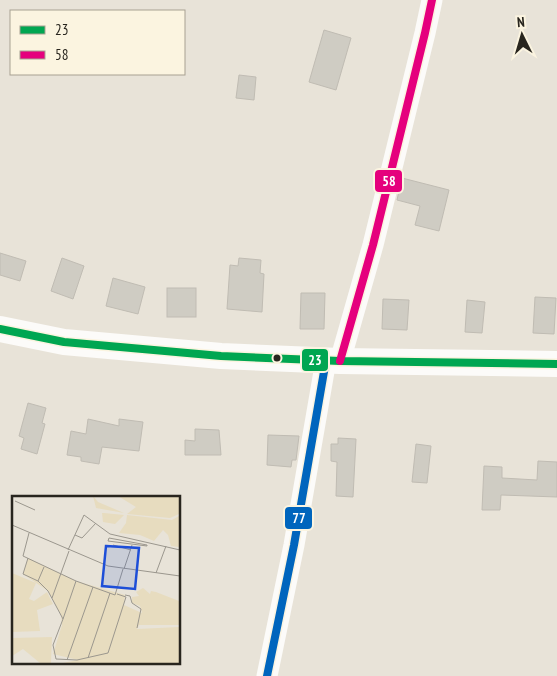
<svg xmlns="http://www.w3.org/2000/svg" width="557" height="676" viewBox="0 0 557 676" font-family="'PT Sans Narrow',sans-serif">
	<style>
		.building { fill: #cfccc3; stroke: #c0bcb3 }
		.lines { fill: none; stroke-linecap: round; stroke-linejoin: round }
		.minor { stroke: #fcfbf9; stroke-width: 21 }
		.tertiary { stroke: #fcfbf9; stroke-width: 26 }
		.bus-1-casing { stroke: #fbf4e0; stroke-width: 11 }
		.bus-2-casing { stroke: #fbf4e0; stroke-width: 11 }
		.bus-3-casing { stroke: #fbf4e0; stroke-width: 11 }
		.bus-1 { stroke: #00a651; stroke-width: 8 }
		.bus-2 { stroke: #e5007d; stroke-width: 8 }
		.bus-3 { stroke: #0065bd; stroke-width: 8 }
		.bus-dot { fill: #28251e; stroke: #fbf4e0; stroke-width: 2 }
		.inset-road { fill: none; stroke: #9b978e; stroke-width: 1 }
		.view { fill: #1d4ed8; fill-opacity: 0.15; stroke: #1d4ed8; stroke-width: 2.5 }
		.inset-edge { fill: none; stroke: #28251e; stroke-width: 2.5 }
		.line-badge { stroke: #fbf4e0; stroke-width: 2 }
		.badge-label { font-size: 14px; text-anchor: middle; font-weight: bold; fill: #fff }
	</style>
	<rect width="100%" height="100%" fill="#e8e3d8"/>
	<g class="building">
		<polygon points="324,30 351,38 336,90 309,82"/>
		<polygon points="239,75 256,77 254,100 236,98"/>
		<polygon points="402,178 449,190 439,231 415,225 420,206 397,200"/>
		<polygon points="0,253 26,261 20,281 0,275"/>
		<polygon points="62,258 84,266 73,299 51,291"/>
		<polygon points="239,258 261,260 260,273 264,274 262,312 227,309 230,265 238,266"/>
		<polygon points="113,278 145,287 138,314 106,306"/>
		<rect x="167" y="288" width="29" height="29"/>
		<polygon points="301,293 325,293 324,329 300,329"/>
		<polygon points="535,297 556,298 554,334 533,333"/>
		<polygon points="383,299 409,300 407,330 382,329"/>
		<polygon points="467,300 485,302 482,333 465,332"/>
		<polygon points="28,403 46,408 42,423 45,424 37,454 21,449 24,438 19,436"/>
		<polygon points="88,419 119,426 119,419 143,422 139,451 102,447 99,464 81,461 81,457 67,455 71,431 86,434"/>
		<polygon points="195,429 219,430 221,455 185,455 185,440 195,441"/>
		<polygon points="268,435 299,436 296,460 292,460 291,467 267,465"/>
		<polygon points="338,438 356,439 353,497 336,496 337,462 331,461 331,444 338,444"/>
		<polygon points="416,444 431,446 427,483 412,482"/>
		<polygon points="538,461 557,462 557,497 501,495 500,510 482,510 484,466 502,467 502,478 537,480"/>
	</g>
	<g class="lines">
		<g class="minor">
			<polyline points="340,361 373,245 425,33 432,0"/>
			<polyline points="267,676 294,545 326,360"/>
		</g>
		<polyline class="tertiary" points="0,329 64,342 221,356 340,361 557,364"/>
		<g class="bus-1-casing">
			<polyline id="bus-1" points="0,329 64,342 221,356 340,361 557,364"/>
		</g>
		<g class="bus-2-casing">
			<polyline id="bus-2" points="340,361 373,245 425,33 432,0"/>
		</g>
		<g class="bus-3-casing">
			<polyline id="bus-3" points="267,676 294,545 326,360"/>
		</g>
		<use href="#bus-1" class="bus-1"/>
		<use href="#bus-2" class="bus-2"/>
		<use href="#bus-3" class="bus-3"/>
	</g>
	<circle class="bus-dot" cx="277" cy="358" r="4.5"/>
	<g transform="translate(12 496)">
		<rect width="168" height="168" fill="#e8e3d8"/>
		<path d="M81,0L86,6L112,17L84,12ZM106,0H167V18L158,22L115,18L124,11ZM90,17H92L112,19L103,28L91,26ZM115,19L160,24L167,20V51L159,50L156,39L151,34L142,45L128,39L107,37L114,27ZM16,62L64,85L113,99L112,109L130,117L128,110L120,107V101L127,100L124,96L131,92L138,98L139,95L144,96L167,105V129H127L125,133L167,131V167H51L104,156L66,164L41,158L50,129L49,119L36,95L11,78ZM0,77L24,87L17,103L22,105L35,96L41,108L25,114L28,135L0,136ZM40,141L39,167H28L11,153L0,160V142Z" fill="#e7dcbf"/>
		<path class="inset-road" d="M3,5L23,14M0,29L96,70L168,80M17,37L11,60L64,85L103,99L111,73M63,39L70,42L84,27M97,42L135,49V50L96,45ZM101,49L119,54M56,54L72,19L98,38L168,54M16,62L11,78L26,85L36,95L51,123L41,149L44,163L65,164L96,157L114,101L105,98M112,73L120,49M144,77L154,50M26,85L32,71M113,99L118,100L120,107L129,113L125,132M40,102L57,55M51,123L64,85M76,162L98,97M55,164L81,91"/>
		<path class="view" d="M94,50L127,52L123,93L90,90Z"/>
		<rect width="168" height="168" class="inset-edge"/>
	</g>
	<g class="line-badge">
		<rect x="374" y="169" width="29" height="24" rx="5" fill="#e5007d"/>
		<rect x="301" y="348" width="28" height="24" rx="5" fill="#00a651"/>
		<rect x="284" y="506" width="29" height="24" rx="5" fill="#0065bd"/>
	</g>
	<g class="badge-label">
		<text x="389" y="186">58</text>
		<text x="315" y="365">23</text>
		<text x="299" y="523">77</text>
	</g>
	<rect x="10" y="10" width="175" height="65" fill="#fbf4e0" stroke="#a7a192"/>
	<rect x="20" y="26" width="25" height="8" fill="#00a651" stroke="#a7a192"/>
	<text x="55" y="35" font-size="15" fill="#28251e">23</text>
	<rect x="20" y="51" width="25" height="8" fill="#e5007d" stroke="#a7a192"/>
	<text x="55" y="60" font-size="15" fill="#28251e">58</text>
	<g transform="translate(522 35) rotate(355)" stroke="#fbf4e0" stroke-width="4" paint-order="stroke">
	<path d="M0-4L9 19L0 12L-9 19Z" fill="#28251e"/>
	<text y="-8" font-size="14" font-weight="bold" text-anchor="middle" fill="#28251e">N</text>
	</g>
</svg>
